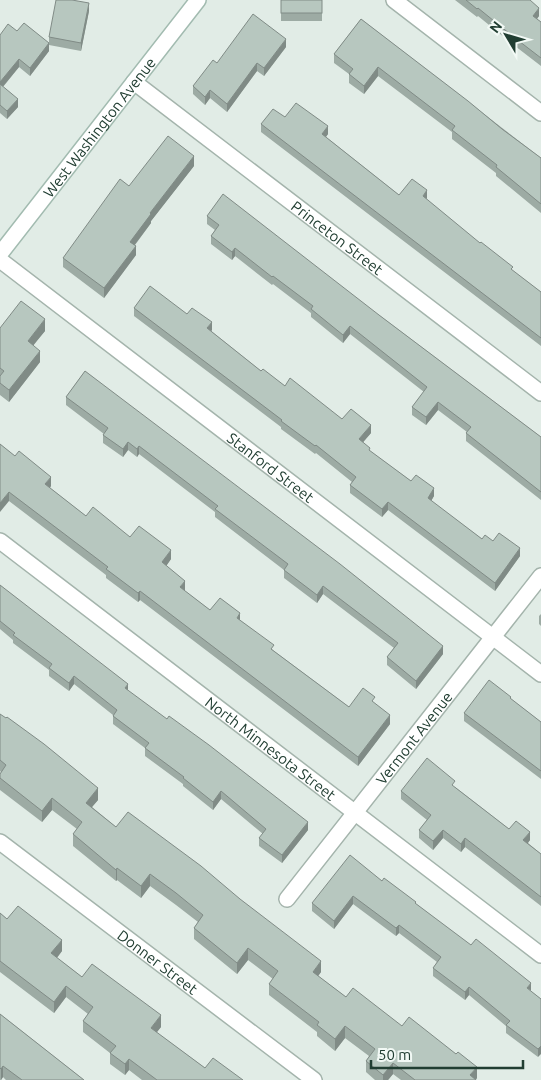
<svg xmlns="http://www.w3.org/2000/svg" width="541" height="1080" viewBox="0 0 541 1080" font-family="Ubuntu,sans-serif">
	<style>
		.lines { fill: none; stroke-linecap: round; stroke-linejoin: round }
		.street-casing { stroke: #a4b4ac; stroke-width: 18 }
		.secondary-casing { stroke: #a2bbb0; stroke-width: 18 }
		.street { stroke: #fff; stroke-width: 15 }
		.secondary { stroke: #fff; stroke-width: 15 }
		.wall { fill: #9daba4 }
		.shaded-wall { fill: #808b86 }
		.building { fill: #b7c7bf; stroke: #808b86 }
		.labels { text-anchor: middle; dominant-baseline: central; stroke-width: 5; stroke-linejoin: round; paint-order: stroke }
		.street-label { font-size: 15px; fill: #213e32; stroke: #f2f9f5 }
	</style>
	<rect width="100%" height="100%" fill="#e1ece6"/>
	<g class="lines">
		<g class="street-casing">
			<g id="street">
				<polyline points="394,0 541,113"/>
				<path id="s1" d="M134,82L541,393"/>
				<path id="s2" d="M0,260L541,674"/>
				<path id="s3" d="M0,541L541,955"/>
				<path id="s4" d="M0,842L314,1080"/>
				<path id="s5" d="M287,899L541,576"/>
			</g>
		</g>
		<g class="secondary-casing">
			<g id="secondary">
				<path id="s6" d="M0,254L198,0"/>
			</g>
		</g>
		<use href="#street" class="street"/>
		<use href="#secondary" class="secondary"/>
	</g>
	<g class="wall">
		<rect x="281" y="0" width="41" height="21"/>
		<polygon points="455,0 530,0 539,16 537,19 541,22 541,66 515,46 478,16 477,17"/>
		<polygon points="89,11 81,51 49,45 49,51 30,76 19,67 3,87 18,107 7,119 0,113 0,35 17,31 49,43 49,37"/>
		<polygon points="361,19 541,158 541,213 496,176 496,173 452,139 452,132 378,76 364,94 349,83 349,74 334,63 334,54"/>
		<polygon points="286,47 264,76 257,71 227,112 210,98 205,105 193,94 193,86 217,63"/>
		<polygon points="285,117 328,134 326,137 399,195 427,198 426,199 513,271 541,292 541,346 261,132 261,124"/>
		<polygon points="194,166 151,221 151,223 135,245 136,255 104,298 63,267 63,258 129,186"/>
		<polygon points="207,216 379,315 541,437 541,500 466,441 466,433 467,432 438,410 426,425 412,415 412,407 424,392 350,334 343,343 311,317 311,313 273,284 272,285 235,256 232,260 211,244 211,236 215,230 207,224"/>
		<polygon points="134,308 187,314 212,330 211,331 261,371 285,386 342,419 371,433 363,442 370,451 411,481 434,496 431,501 482,539 493,541 520,556 495,591 388,510 382,517 350,493 350,485 352,482 316,453 315,454 281,429 281,427 134,316"/>
		<polygon points="0,328 45,331 33,345 40,362 9,402 0,395"/>
		<polygon points="85,371 443,654 416,689 387,665 387,657 394,648 323,594 317,603 284,578 284,570 215,517 215,512 139,454 137,457 128,450 123,457 103,443 103,435 104,434 66,405 66,397"/>
		<polygon points="0,444 51,486 50,488 86,516 130,537 171,559 166,566 185,591 210,610 240,620 274,651 349,707 375,704 390,724 358,766 140,600 138,602 106,578 106,575 9,501"/>
		<polygon points="0,585 128,691 308,830 282,863 259,846 259,838 263,834 221,799 213,810 183,786 183,784 145,756 145,748 113,724 113,715 74,684 69,691 49,676 49,670 13,643 13,640 0,629"/>
		<polygon points="541,614 541,626 539,624 539,616"/>
		<polygon points="511,699 541,722 541,779 464,721 464,713"/>
		<polygon points="0,714 98,800 92,807 116,827 321,972 318,976 346,997 402,1026 477,1078 476,1080 401,1080 393,1074 388,1080 375,1080 366,1072 366,1061 369,1056 345,1038 335,1051 317,1036 317,1032 269,995 269,984 273,979 248,960 237,974 194,939 194,928 198,922 176,905 150,886 141,898 117,880 116,881 73,846 73,834 77,829 52,810 42,822 0,790 0,774 1,772 0,771"/>
		<polygon points="455,787 509,829 530,840 528,843 541,854 541,906 465,847 461,852 443,838 433,850 419,838 419,830 427,820 401,799 401,791"/>
		<polygon points="382,881 416,904 541,999 538,1057 506,1033 506,1026 469,995 465,1000 433,976 433,968 437,962 399,933 396,936 353,904 334,929 312,911 312,903"/>
		<polygon points="0,913 7,919 62,951 57,958 82,977 161,1027 156,1032 205,1068 243,1080 142,1080 129,1070 125,1075 110,1064 110,1053 83,1032 83,1021 88,1014 66,997 54,1013 0,972"/>
		<polygon points="0,1014 84,1080 6,1080 3,1077 1,1080 0,1080"/>
	</g>
	<g class="shaded-wall">
		<polygon points="89,3 89,11 81,51 81,43"/>
		<polygon points="539,8 539,16 533,24 533,16"/>
		<polygon points="286,39 286,47 264,76 264,68"/>
		<polygon points="49,43 49,51 30,76 30,68"/>
		<polygon points="19,59 19,67 0,90 0,82"/>
		<polygon points="257,63 257,71 227,112 227,104"/>
		<polygon points="378,67 378,76 364,94 364,86"/>
		<polygon points="210,90 210,98 205,105 205,97"/>
		<polygon points="18,99 18,107 7,119 7,111"/>
		<polygon points="328,126 328,134 322,142 322,134"/>
		<polygon points="194,156 194,166 151,221 151,223 130,251 130,242 150,213"/>
		<polygon points="427,190 427,198 423,204 423,196"/>
		<polygon points="136,246 136,255 104,298 104,288"/>
		<polygon points="235,248 235,256 232,260 232,252"/>
		<polygon points="45,319 45,331 28,352 28,341"/>
		<polygon points="212,322 212,330 207,336 207,328"/>
		<polygon points="350,326 350,334 343,343 343,335"/>
		<polygon points="40,351 40,362 9,402 9,390"/>
		<polygon points="438,402 438,410 426,425 426,417"/>
		<polygon points="371,425 371,433 359,447 359,439"/>
		<polygon points="128,442 128,450 123,457 123,449"/>
		<polygon points="139,446 139,454 137,457 137,449"/>
		<polygon points="51,477 51,486 45,493 45,484"/>
		<polygon points="434,488 434,496 428,506 428,498"/>
		<polygon points="9,492 9,501 0,512 0,503"/>
		<polygon points="388,502 388,510 382,517 382,509"/>
		<polygon points="520,548 520,556 495,591 495,583"/>
		<polygon points="171,550 171,559 162,572 162,562"/>
		<polygon points="185,581 185,590 180,597 180,587"/>
		<polygon points="323,586 323,594 317,603 317,595"/>
		<polygon points="140,591 140,600 138,602 138,593"/>
		<polygon points="240,613 240,623 237,618"/>
		<polygon points="443,646 443,654 416,689 416,681"/>
		<polygon points="74,676 74,684 69,691 69,683"/>
		<polygon points="128,684 128,692 125,688"/>
		<polygon points="390,715 390,724 358,766 358,757"/>
		<polygon points="98,788 98,800 86,814 86,803"/>
		<polygon points="221,791 221,799 213,810 213,802"/>
		<polygon points="52,798 52,810 42,822 42,811"/>
		<polygon points="308,822 308,830 282,863 282,855"/>
		<polygon points="443,830 443,838 433,850 433,841"/>
		<polygon points="530,832 530,840 523,849 523,840"/>
		<polygon points="465,838 465,847 461,852 461,844"/>
		<polygon points="117,868 117,880 116,881 116,870"/>
		<polygon points="150,874 150,886 141,898 141,886"/>
		<polygon points="353,896 353,904 334,929 334,921"/>
		<polygon points="399,925 399,933 396,936 396,928"/>
		<polygon points="62,940 62,951 51,965 51,953"/>
		<polygon points="248,948 248,960 237,974 237,963"/>
		<polygon points="321,961 321,972 313,983 313,972"/>
		<polygon points="531,983 531,991 527,988"/>
		<polygon points="66,986 66,997 54,1013 54,1002"/>
		<polygon points="469,987 469,995 465,1000 465,992"/>
		<polygon points="161,1015 161,1027 151,1040 151,1028"/>
		<polygon points="345,1026 345,1038 335,1051 335,1039"/>
		<polygon points="541,1046 541,1054 538,1057 538,1049"/>
		<polygon points="129,1059 129,1070 125,1075 125,1064"/>
		<polygon points="393,1063 393,1074 388,1080 383,1080 383,1075"/>
		<polygon points="3,1066 3,1077 1,1080 1,1069"/>
		<polygon points="477,1067 477,1078 475,1080 470,1075"/>
	</g>
	<g class="building">
		<polygon points="56,0 72,0 89,3 81,43 49,37"/>
		<rect x="281" y="0" width="41" height="13"/>
		<polygon points="466,0 530,0 539,8 533,16 541,22 541,58 515,38 478,8 477,9"/>
		<polygon points="253,14 286,39 264,68 257,63 227,104 210,90 205,97 193,86 213,60 217,63"/>
		<polygon points="361,19 468,101 502,129 541,158 541,204 496,167 497,165 452,130 455,126 378,67 364,86 349,74 353,69 334,54"/>
		<polygon points="24,23 49,43 30,68 19,59 0,82 0,35 8,24 17,31"/>
		<polygon points="0,84 18,99 7,111 0,105"/>
		<polygon points="296,103 328,126 322,134 399,195 412,179 427,190 423,196 480,243 481,242 513,267 511,269 541,292 541,338 261,124 273,109 285,117"/>
		<polygon points="168,136 194,156 150,213 151,214 130,242 136,246 104,288 63,258 120,179 129,186"/>
		<polygon points="223,194 379,315 541,437 541,492 466,433 471,427 438,402 426,417 412,407 427,387 350,326 343,335 311,309 313,306 273,276 272,277 235,248 232,252 211,236 219,225 207,216"/>
		<polygon points="150,286 187,314 192,308 212,322 207,328 261,371 263,369 285,386 290,378 342,419 351,409 371,425 359,439 370,448 369,450 411,481 416,475 434,488 428,498 482,539 485,535 493,541 499,533 520,548 495,583 388,502 382,509 350,485 356,477 316,445 315,446 281,421 282,420 134,308"/>
		<polygon points="21,301 45,319 28,341 40,351 9,390 0,383 0,376 4,371 0,368 0,328"/>
		<polygon points="85,371 340,564 443,646 416,681 387,657 398,643 323,586 317,595 284,570 288,564 215,509 218,506 139,446 137,449 128,442 123,449 103,435 108,428 66,397"/>
		<polygon points="0,444 15,456 19,451 51,477 45,484 86,516 93,507 130,537 139,526 171,550 162,562 185,581 180,587 210,610 220,598 240,613 237,618 274,645 271,649 349,707 363,688 375,697 372,701 390,715 358,757 140,591 138,593 106,569 108,567 9,492 0,503"/>
		<polygon points="0,585 128,684 125,688 167,719 169,716 209,745 308,822 282,855 259,838 266,829 221,791 213,802 183,778 184,777 145,748 149,743 113,716 117,710 74,676 69,683 49,668 52,664 13,635 15,633 0,621"/>
		<polygon points="489,680 511,697 510,698 541,722 541,771 464,713"/>
		<polygon points="0,714 6,718 7,717 44,744 98,788 86,803 116,827 128,812 201,866 240,899 321,961 313,972 346,997 353,988 402,1026 409,1017 456,1054 458,1052 477,1067 470,1075 476,1080 415,1080 393,1063 383,1075 366,1061 375,1049 345,1026 335,1039 317,1025 319,1022 269,984 278,971 248,948 237,963 194,928 203,915 176,893 150,874 141,886 117,868 116,870 73,834 82,822 52,798 42,811 0,778 0,774 6,765 0,760"/>
		<polygon points="427,758 455,781 452,785 509,829 516,821 530,832 523,840 541,854 541,897 465,838 461,844 443,830 433,841 419,830 431,815 401,791"/>
		<polygon points="350,855 382,881 384,878 416,902 415,903 471,945 476,939 531,983 527,988 541,999 541,1046 538,1049 506,1025 510,1021 469,987 465,992 433,968 441,957 399,925 396,928 353,896 334,921 312,903"/>
		<polygon points="18,906 62,940 51,953 82,977 92,964 161,1015 151,1028 205,1068 213,1058 243,1080 157,1080 129,1059 125,1064 110,1053 116,1046 83,1021 93,1007 66,986 54,1002 0,961 0,913 7,919"/>
		<polygon points="0,1014 84,1080 22,1080 3,1066 1,1069 0,1068"/>
	</g>
	<g class="labels">
		<g class="street-label">
			<text stroke="none"><textPath href="#s6" startOffset="161">West Washington Avenue</textPath></text>
			<text stroke="none"><textPath href="#s1" startOffset="256">Princeton Street</textPath></text>
			<text stroke="none"><textPath href="#s2" startOffset="341">Stanford Street</textPath></text>
			<text stroke="none"><textPath href="#s5" startOffset="205">Vermont Avenue</textPath></text>
			<text stroke="none"><textPath href="#s3" startOffset="341">North Minnesota Street</textPath></text>
			<text stroke="none"><textPath href="#s4" startOffset="198">Donner Street</textPath></text>
		</g>
	</g>
	<g transform="translate(506 35) rotate(308)" stroke="#f2f9f5" stroke-width="4" paint-order="stroke">
	<path d="M0-4L9 19L0 12L-9 19Z" fill="#213e32"/>
	<text y="-8" font-size="14" font-weight="bold" text-anchor="middle" fill="#213e32">N</text>
	</g>
	<path d="M371 1060v8h152v-8" fill="none" stroke="#213e32" stroke-width="2.5"/>
	<text x="378" y="1060" font-size="15" fill="#213e32" stroke="#f2f9f5" stroke-width="4" paint-order="stroke">50 m</text>
</svg>
